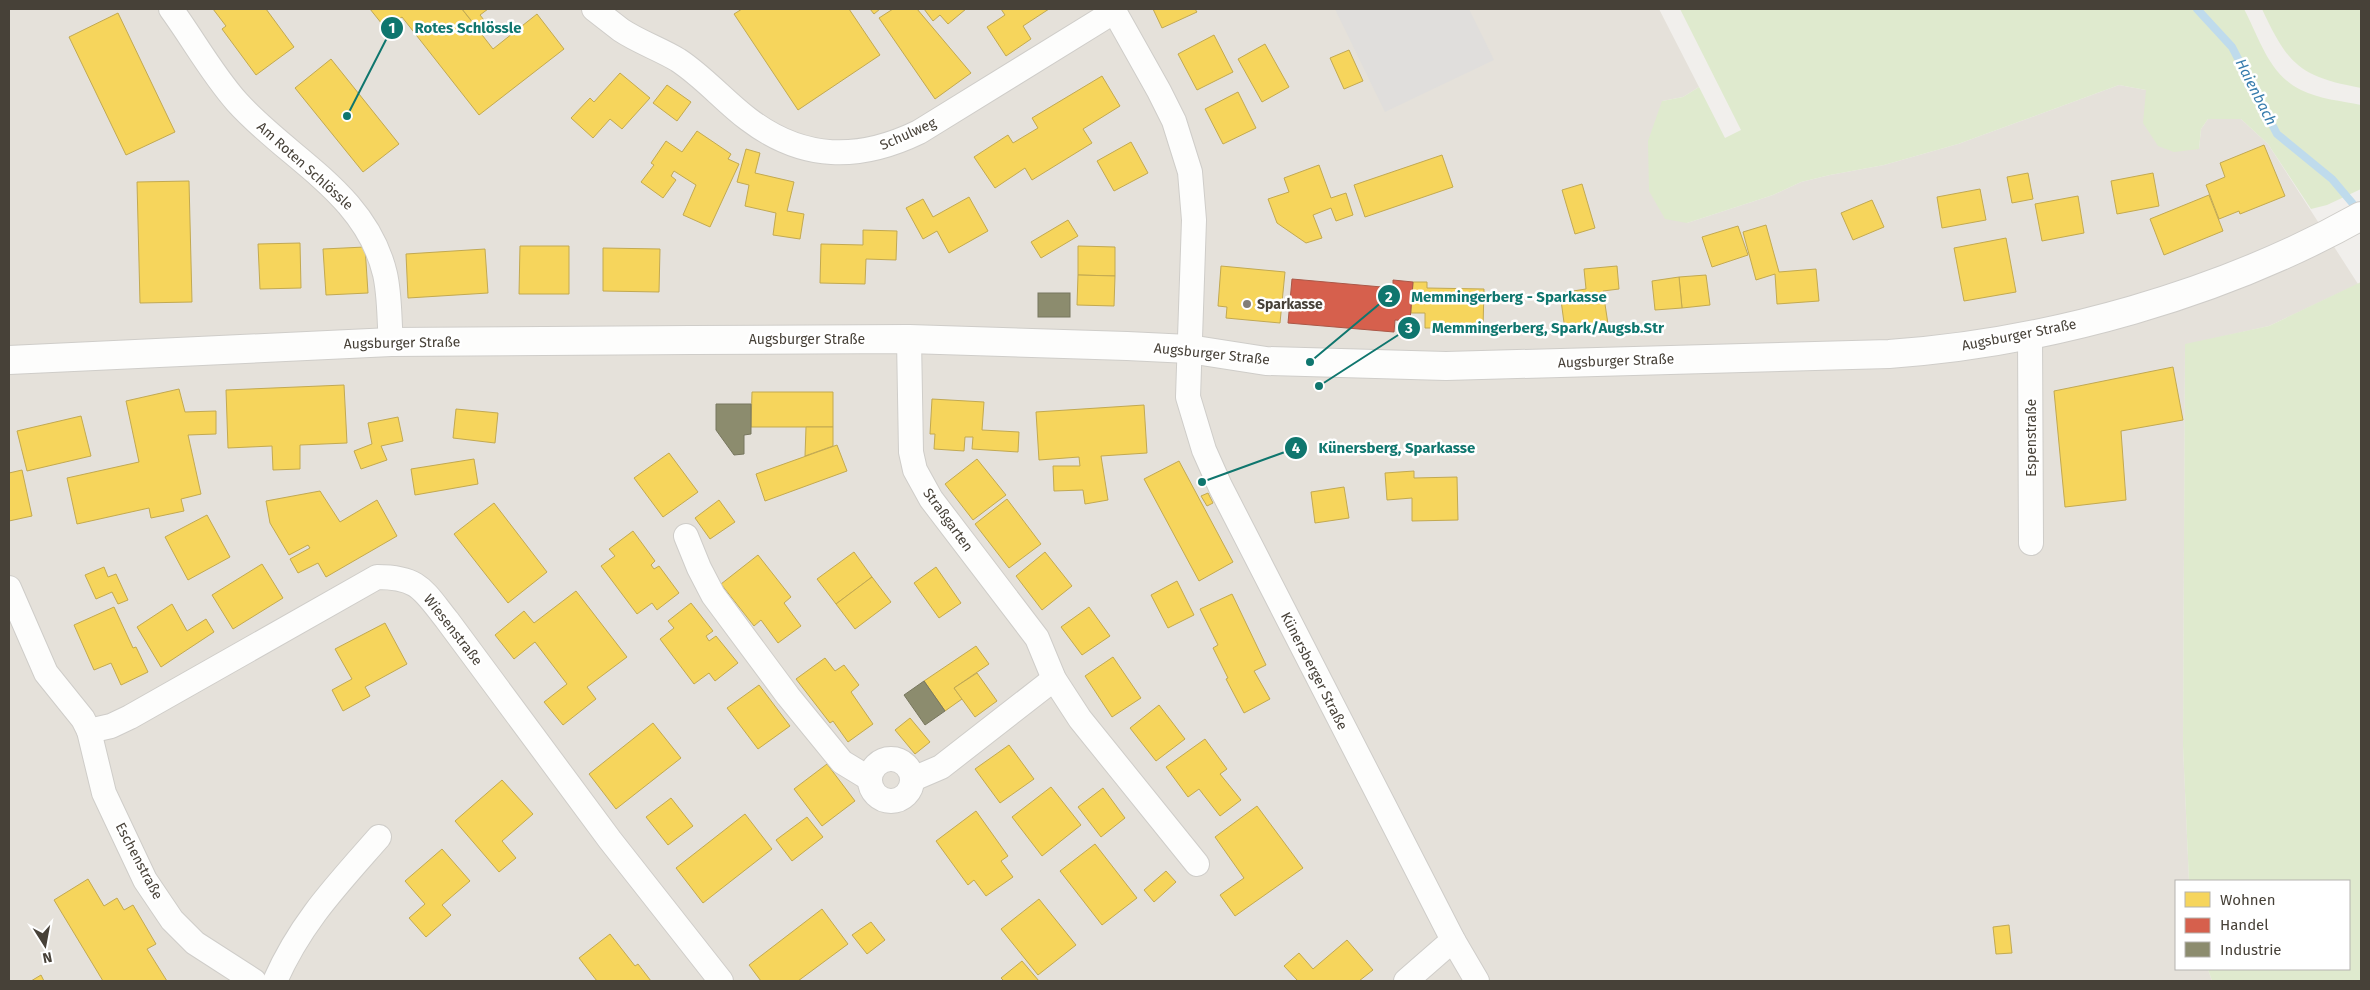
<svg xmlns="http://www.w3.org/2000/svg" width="2370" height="990" viewBox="0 0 2370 990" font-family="'Fira Sans',sans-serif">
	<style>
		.residential { fill: #e5e1da }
		.green { fill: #dfeace }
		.parking { fill: #e0dedc }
		.homes { fill: #f6d55c; stroke: #c2a951 }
		.shops { fill: #d6604d; stroke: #ab5747 }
		.industry { fill: #8c8c6e; stroke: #77765e }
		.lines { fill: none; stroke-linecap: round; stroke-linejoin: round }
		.stream { stroke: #bfdbec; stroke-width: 8 }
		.minor-casing { stroke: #cfcdc9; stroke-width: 26 }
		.tertiary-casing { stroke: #cfcdc9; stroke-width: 30 }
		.minor { stroke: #fdfdfc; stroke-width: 24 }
		.tertiary { stroke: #fdfdfc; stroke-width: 28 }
		.poi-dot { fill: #827e77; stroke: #fff; stroke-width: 2 }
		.labels { text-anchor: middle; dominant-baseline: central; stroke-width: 5; stroke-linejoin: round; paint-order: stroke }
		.street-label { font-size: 14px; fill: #474138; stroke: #fff }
		.poi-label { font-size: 14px; font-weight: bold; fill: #474138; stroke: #fff; text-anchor: start }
		.water-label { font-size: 15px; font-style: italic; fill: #377cad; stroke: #fff }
		.leader { fill: none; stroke: #0f766e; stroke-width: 2 }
		.callout-dot { fill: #0f766e; stroke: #fff; stroke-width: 2 }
		.mark-label { font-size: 15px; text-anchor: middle; font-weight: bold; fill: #fff }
		.callout-label { font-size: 15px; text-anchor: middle; font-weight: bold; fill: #0f766e; stroke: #fff; stroke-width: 5; stroke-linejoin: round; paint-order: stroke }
	</style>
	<rect width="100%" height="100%" fill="#f1efec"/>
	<polygon class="residential" points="9,9 1659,9 1699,87 1683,97 1662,101 1687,223 1773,195 1801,182 1830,175 1884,165 1958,144 2119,85 2146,90 2199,149 2201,129 2208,119 2241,119 2268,144 2358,284 2269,326 2185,345 2183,746 2189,881 2176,881 2176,969 2208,969 2212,981 9,981"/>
	<g class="green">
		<path d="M1680,9H2244C2259,37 2269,75 2301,90C2319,99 2342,101 2361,105V189L2327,205L2311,209L2268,144L2241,119H2208L2201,129L2199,149L2174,152L2158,146L2143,123L2146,90L2119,85L1958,144L1884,165L1830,175L1801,182L1773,195L1687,223L1665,219L1649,191L1648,141L1662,101L1683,97L1699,87L1725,138L1741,130Z"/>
		<path d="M2262,9H2361V88C2300,77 2288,65 2262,9Z"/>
		<polygon points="2361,282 2361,981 2212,981 2208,969 2349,969 2349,881 2189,881 2183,746 2185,344 2269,326"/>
	</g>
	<polygon class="parking" points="1335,9 1469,9 1494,60 1385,112"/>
	<g class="homes">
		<polygon points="213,9 266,9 294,47 256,75 222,29 226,26"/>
		<polygon points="370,9 462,9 493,49 537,14 564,49 479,115 402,17 386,29"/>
		<polygon points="462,9 488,9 480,15 487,24 479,30"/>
		<polygon points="742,9 849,9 880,55 798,110 734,14"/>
		<polygon points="870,9 880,9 874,14"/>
		<polygon points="893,9 917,9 971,73 935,99 879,18"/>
		<polygon points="924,9 966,9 948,24 940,15 933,21"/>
		<polygon points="1001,9 1049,9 1023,26 1031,39 1006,56 987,27 1005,15"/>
		<polygon points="1153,9 1195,9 1197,12 1162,28"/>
		<polygon points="118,13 175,132 126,155 69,37"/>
		<polygon points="1214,35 1233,72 1197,90 1178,54"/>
		<polygon points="1265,44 1289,87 1262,102 1238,59"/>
		<polygon points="1349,50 1363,81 1344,89 1330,58"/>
		<polygon points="331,59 399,144 363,172 295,88"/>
		<polygon points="620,73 650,98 622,129 610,119 593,138 571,118 590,98 594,102"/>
		<polygon points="1102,76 1120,106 1083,129 1092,143 1032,180 1025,168 995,188 974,157 1008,135 1013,143 1038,128 1032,118"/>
		<polygon points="667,85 691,102 677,121 653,103"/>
		<polygon points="1238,92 1256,128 1223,144 1205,109"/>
		<polygon points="697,131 731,154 728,159 739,164 710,227 683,215 696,185 674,171 671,176 676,180 663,198 641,182 654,165 651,163 666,141 682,152"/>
		<polygon points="1131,142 1148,173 1114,191 1097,161"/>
		<polygon points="2264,145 2285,196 2240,214 2239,211 2219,219 2206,185 2225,177 2220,163"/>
		<polygon points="746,149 760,153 755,173 794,182 787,211 804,214 800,239 773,235 776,213 745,206 749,185 737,182"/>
		<polygon points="1442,155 1453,187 1365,217 1354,185"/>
		<polygon points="1319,165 1331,198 1346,193 1353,215 1336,221 1331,208 1313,215 1322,238 1306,243 1277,223 1268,199 1289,192 1284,178"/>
		<polygon points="2028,173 2033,199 2012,203 2007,177"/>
		<polygon points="2153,173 2159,206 2117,214 2111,181"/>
		<polygon points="189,181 192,302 140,303 137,182"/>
		<polygon points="1582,184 1595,228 1575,234 1562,190"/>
		<polygon points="1980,189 1986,220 1942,228 1937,197"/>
		<polygon points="2209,195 2223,231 2164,255 2150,219"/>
		<polygon points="2078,196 2084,233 2042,241 2035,204"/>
		<polygon points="969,197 988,231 949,253 937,231 923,239 906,208 923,199 933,217"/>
		<polygon points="1872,200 1884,227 1853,240 1841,213"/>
		<polygon points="1068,220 1078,236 1041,258 1031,242"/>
		<polygon points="1766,225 1779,272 1816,269 1819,301 1777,304 1775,274 1756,280 1743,232"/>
		<polygon points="1738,226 1748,255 1712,267 1702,237"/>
		<polygon points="863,230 897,231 896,260 866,259 865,284 820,283 821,244 863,245"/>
		<polygon points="2006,238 2016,292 1964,301 1954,248"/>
		<polygon points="300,243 301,288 260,289 258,244"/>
		<polygon points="520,246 569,246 569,294 519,294"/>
		<polygon points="1078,246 1115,247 1115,276 1078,275"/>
		<polygon points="365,247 368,293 326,295 323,249"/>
		<polygon points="603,248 660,249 659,292 603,291"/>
		<polygon points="485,249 488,293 408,298 406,254"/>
		<polygon points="1221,266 1285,272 1280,323 1226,318 1227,307 1218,306"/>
		<polygon points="1617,266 1619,289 1603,291 1608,324 1565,330 1560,293 1586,289 1584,269"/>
		<polygon points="1078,275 1115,276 1114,306 1077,305"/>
		<polygon points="1706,275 1710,305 1682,308 1679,277"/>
		<polygon points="1679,277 1682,308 1655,310 1652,281"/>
		<polygon points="1413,282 1427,282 1427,288 1484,289 1483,328 1425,328 1425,313 1411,313"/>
		<polygon points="2173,367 2183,420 2121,431 2126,500 2065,507 2054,391"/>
		<polygon points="344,385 347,443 300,445 300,469 273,470 272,446 228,448 226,390"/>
		<polygon points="179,389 185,412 216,411 216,434 188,435 201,494 181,499 184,511 151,518 149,508 77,524 67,478 139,462 126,401"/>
		<polygon points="752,392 833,392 833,427 751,427"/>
		<polygon points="932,399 984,402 982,430 1019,432 1018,452 972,449 973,437 965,437 964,451 934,449 935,434 930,434"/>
		<polygon points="1144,405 1147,453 1101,456 1108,500 1085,504 1083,490 1054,491 1053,466 1080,466 1079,457 1039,460 1036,412"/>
		<polygon points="456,409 498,413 495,443 453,438"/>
		<polygon points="81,416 91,456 27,471 17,431"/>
		<polygon points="398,417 403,441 381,446 387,460 361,469 354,451 372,444 368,423"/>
		<polygon points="806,427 833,427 833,446 805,456"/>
		<polygon points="837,445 847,471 765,501 756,474"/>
		<polygon points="669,453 698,492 663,517 634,478"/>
		<polygon points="474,459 478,484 415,495 411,469"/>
		<polygon points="977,459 1006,495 973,520 945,484"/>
		<polygon points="1179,461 1233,562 1199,581 1144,479"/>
		<polygon points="22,470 32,516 9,521 9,473"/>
		<polygon points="1414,471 1414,478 1457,477 1458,520 1412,521 1412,498 1387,500 1385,473"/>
		<polygon points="1344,487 1349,518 1315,523 1311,492"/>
		<polygon points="320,491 340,522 377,500 397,536 326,577 318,563 298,573 290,559 310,548 308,545 289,555 270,523 266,501"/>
		<polygon points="1208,493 1213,503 1207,506 1201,496"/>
		<polygon points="1007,499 1041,544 1009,568 975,524"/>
		<polygon points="719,500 735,522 710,539 695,518"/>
		<polygon points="494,503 547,572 508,603 454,534"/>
		<polygon points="207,515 230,557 188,580 165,537"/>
		<polygon points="633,531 655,561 651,565 654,569 659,566 679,593 657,610 652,603 637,614 601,566 615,556 609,549"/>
		<polygon points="854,552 872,577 836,604 817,579"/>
		<polygon points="1045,552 1072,586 1042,610 1016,576"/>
		<polygon points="758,555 791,597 784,603 801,626 778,643 761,620 754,626 721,584"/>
		<polygon points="262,564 283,598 233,629 212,595"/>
		<polygon points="104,567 108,577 116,574 128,600 118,604 112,592 96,599 85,575"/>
		<polygon points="936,567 961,603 939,618 914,583"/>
		<polygon points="872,577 891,602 855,629 836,604"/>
		<polygon points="1177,581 1194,615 1168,628 1151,595"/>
		<polygon points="576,591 627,657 587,687 596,699 563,725 544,702 567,684 535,642 514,659 495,635 524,611 534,623"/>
		<polygon points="1232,594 1266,665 1254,671 1270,699 1244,713 1226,679 1228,678 1213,648 1218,645 1200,609"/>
		<polygon points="691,603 713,631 706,636 709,641 716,636 738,663 715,681 709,673 694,684 660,639 674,628 668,621"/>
		<polygon points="172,604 187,631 206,619 214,632 161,667 137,627"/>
		<polygon points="114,607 133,648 136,647 148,672 121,685 111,663 94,670 74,625"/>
		<polygon points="1089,607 1110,636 1082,655 1061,627"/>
		<polygon points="385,623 407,664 365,687 370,696 343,711 332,690 352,679 335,649"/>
		<polygon points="976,646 989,664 954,688 962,699 945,711 924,681"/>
		<polygon points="1113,657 1141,698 1112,717 1085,676"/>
		<polygon points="825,658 835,671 844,665 859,685 851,692 873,724 848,742 833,721 830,723 796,679"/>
		<polygon points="977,673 997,701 975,717 954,688"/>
		<polygon points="759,685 790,726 758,749 727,708"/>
		<polygon points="1159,705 1185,739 1156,761 1130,728"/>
		<polygon points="910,718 930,742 915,754 895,730"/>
		<polygon points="653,723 681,758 616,809 589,774"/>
		<polygon points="1205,739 1227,769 1220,774 1241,800 1220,816 1199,789 1188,797 1166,767"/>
		<polygon points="1009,745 1034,779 1000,803 975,769"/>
		<polygon points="827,764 855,801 822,826 794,789"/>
		<polygon points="502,780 533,814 502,841 516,858 499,872 455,821"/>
		<polygon points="1051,787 1081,825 1042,856 1012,817"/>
		<polygon points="1103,788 1125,818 1101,837 1078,807"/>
		<polygon points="671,798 693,826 668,845 646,817"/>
		<polygon points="1257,806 1303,868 1235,916 1220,895 1244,878 1215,837"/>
		<polygon points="976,811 1008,856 1001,861 1013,877 986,896 974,880 968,885 936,841"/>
		<polygon points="745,814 772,849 703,903 676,868"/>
		<polygon points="807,817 823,837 792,861 776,840"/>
		<polygon points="1095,844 1137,898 1102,925 1060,871"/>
		<polygon points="442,849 470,881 442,905 451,915 426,937 409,918 425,904 405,881"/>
		<polygon points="1166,871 1176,882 1154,902 1144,890"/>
		<polygon points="88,879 104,906 117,898 124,910 133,905 156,944 147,949 167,981 103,981 54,900"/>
		<polygon points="1039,899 1076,945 1038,975 1001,929"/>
		<polygon points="822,909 848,944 798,981 761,981 749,965"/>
		<polygon points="871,922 885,940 867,954 852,935"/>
		<polygon points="2009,925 2012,953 1996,954 1993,927"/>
		<polygon points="610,934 635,966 638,964 651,981 597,981 579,958"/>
		<polygon points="1347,940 1373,970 1359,981 1298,981 1284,966 1299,953 1313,969"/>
		<polygon points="1022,961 1039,981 1004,981 1001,978"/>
		<polygon points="41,975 44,981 31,981"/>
	</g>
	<polygon class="shops" points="1292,279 1393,288 1393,280 1413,282 1410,321 1395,320 1394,332 1288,323"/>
	<g class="industry">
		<rect x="1038" y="293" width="32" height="24"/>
		<polygon points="716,404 751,404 751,434 744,435 744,454 734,455 716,430"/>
		<polygon points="924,681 945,711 925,725 904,695"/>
	</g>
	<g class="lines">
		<polyline class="stream" points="2197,9 2232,47 2277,134 2332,179 2359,211"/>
		<g class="minor-casing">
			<g id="minor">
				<path d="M171,9C193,39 212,74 237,102C288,159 366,193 385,274C390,296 389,320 391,342"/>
				<path d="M594,9C603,16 612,23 621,30C639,42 660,49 678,60C704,77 724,101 748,119C803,161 859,161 919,132L1115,11"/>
				<polyline points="1113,9 1159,91 1174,121 1190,172 1194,220 1188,397 1204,450 1220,486 1453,940 1477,981"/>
				<polyline points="2030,334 2031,543"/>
				<polyline points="909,339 911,452 915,470 931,499 1037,638 1054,679 1080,719 1197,864"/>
				<polyline points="686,536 699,568 713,595 788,696 842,762 870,779"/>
				<path d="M9,588L46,673L83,719L89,731L111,726L130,717L377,577C419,577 423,590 447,620L610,840L721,981"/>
				<polyline points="89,731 104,793 145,880 172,920 195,943 254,981"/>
				<circle cx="891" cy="780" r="21"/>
				<polyline points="913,779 941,767 1054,679"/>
				<path d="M275,981C301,922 337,885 379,837"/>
				<polyline points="1406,981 1453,940"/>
			</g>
		</g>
		<g class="tertiary-casing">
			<path id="tertiary" d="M9,360L391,342L691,340L909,339L1127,346L1189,349L1266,361L1446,366L1889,354C2048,343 2222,294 2361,216"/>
		</g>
		<use href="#minor" class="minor"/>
		<use href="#tertiary" class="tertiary"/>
	</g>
	<circle class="poi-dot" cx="1247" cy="304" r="5"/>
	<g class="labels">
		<g class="street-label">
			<text transform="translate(908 134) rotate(-24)">Schulweg</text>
			<text transform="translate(305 166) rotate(42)">Am Roten Schlössle</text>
			<text transform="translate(2019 335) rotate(-11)">Augsburger Straße</text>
			<text x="807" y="339">Augsburger Straße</text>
			<text transform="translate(402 343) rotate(-1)">Augsburger Straße</text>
			<text transform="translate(1212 354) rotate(6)">Augsburger Straße</text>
			<text transform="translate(1616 361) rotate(-2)">Augsburger Straße</text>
			<text transform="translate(2031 438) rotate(-90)">Espenstraße</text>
			<text transform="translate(948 520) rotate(54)">Straßgarten</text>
			<text transform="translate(453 630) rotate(52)">Wiesenstraße</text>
			<text transform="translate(1314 671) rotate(63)">Künersberger Straße</text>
			<text transform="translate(139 861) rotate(62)">Eschenstraße</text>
		</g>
		<g class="poi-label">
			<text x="1257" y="304">Sparkasse</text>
		</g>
		<g class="water-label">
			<text transform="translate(2256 92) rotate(63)">Haienbach</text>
		</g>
	</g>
	<path class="leader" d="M347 116L392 28M1310 362L1389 296M1319 386L1409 328M1202 482L1296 448"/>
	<g class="callout-dot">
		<circle cx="347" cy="116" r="5"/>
		<circle cx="1310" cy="362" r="5"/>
		<circle cx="1319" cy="386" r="5"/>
		<circle cx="1202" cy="482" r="5"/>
		<circle cx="392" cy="28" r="12"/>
		<circle cx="1389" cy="296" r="12"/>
		<circle cx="1409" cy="328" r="12"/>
		<circle cx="1296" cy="448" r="12"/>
	</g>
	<g class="mark-label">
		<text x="392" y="33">1</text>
		<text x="1389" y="302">2</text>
		<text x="1409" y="333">3</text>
		<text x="1296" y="453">4</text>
	</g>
	<g class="callout-label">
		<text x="468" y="33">Rotes Schlössle</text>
		<text x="1509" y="302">Memmingerberg - Sparkasse</text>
		<text x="1548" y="333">Memmingerberg, Spark/Augsb.Str</text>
		<text x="1397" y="453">Künersberg, Sparkasse</text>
	</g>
	<rect width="2370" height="990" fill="none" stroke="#474138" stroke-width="20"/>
	<rect x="2175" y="880" width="175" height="90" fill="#ffffff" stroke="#b5b3af"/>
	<rect x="2185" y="892" width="25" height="15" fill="#f6d55c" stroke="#b5b3af"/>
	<text x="2220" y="905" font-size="15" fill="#474138">Wohnen</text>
	<rect x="2185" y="918" width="25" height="15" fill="#d6604d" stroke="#b5b3af"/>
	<text x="2220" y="930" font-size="15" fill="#474138">Handel</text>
	<rect x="2185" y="942" width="25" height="15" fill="#8c8c6e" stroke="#b5b3af"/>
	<text x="2220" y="955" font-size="15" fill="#474138">Industrie</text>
	<g transform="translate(45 945) rotate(169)" stroke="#ffffff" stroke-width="4" paint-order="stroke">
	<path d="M0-4L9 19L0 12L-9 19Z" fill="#474138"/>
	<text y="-8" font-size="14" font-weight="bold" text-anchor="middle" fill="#474138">N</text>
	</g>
</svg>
